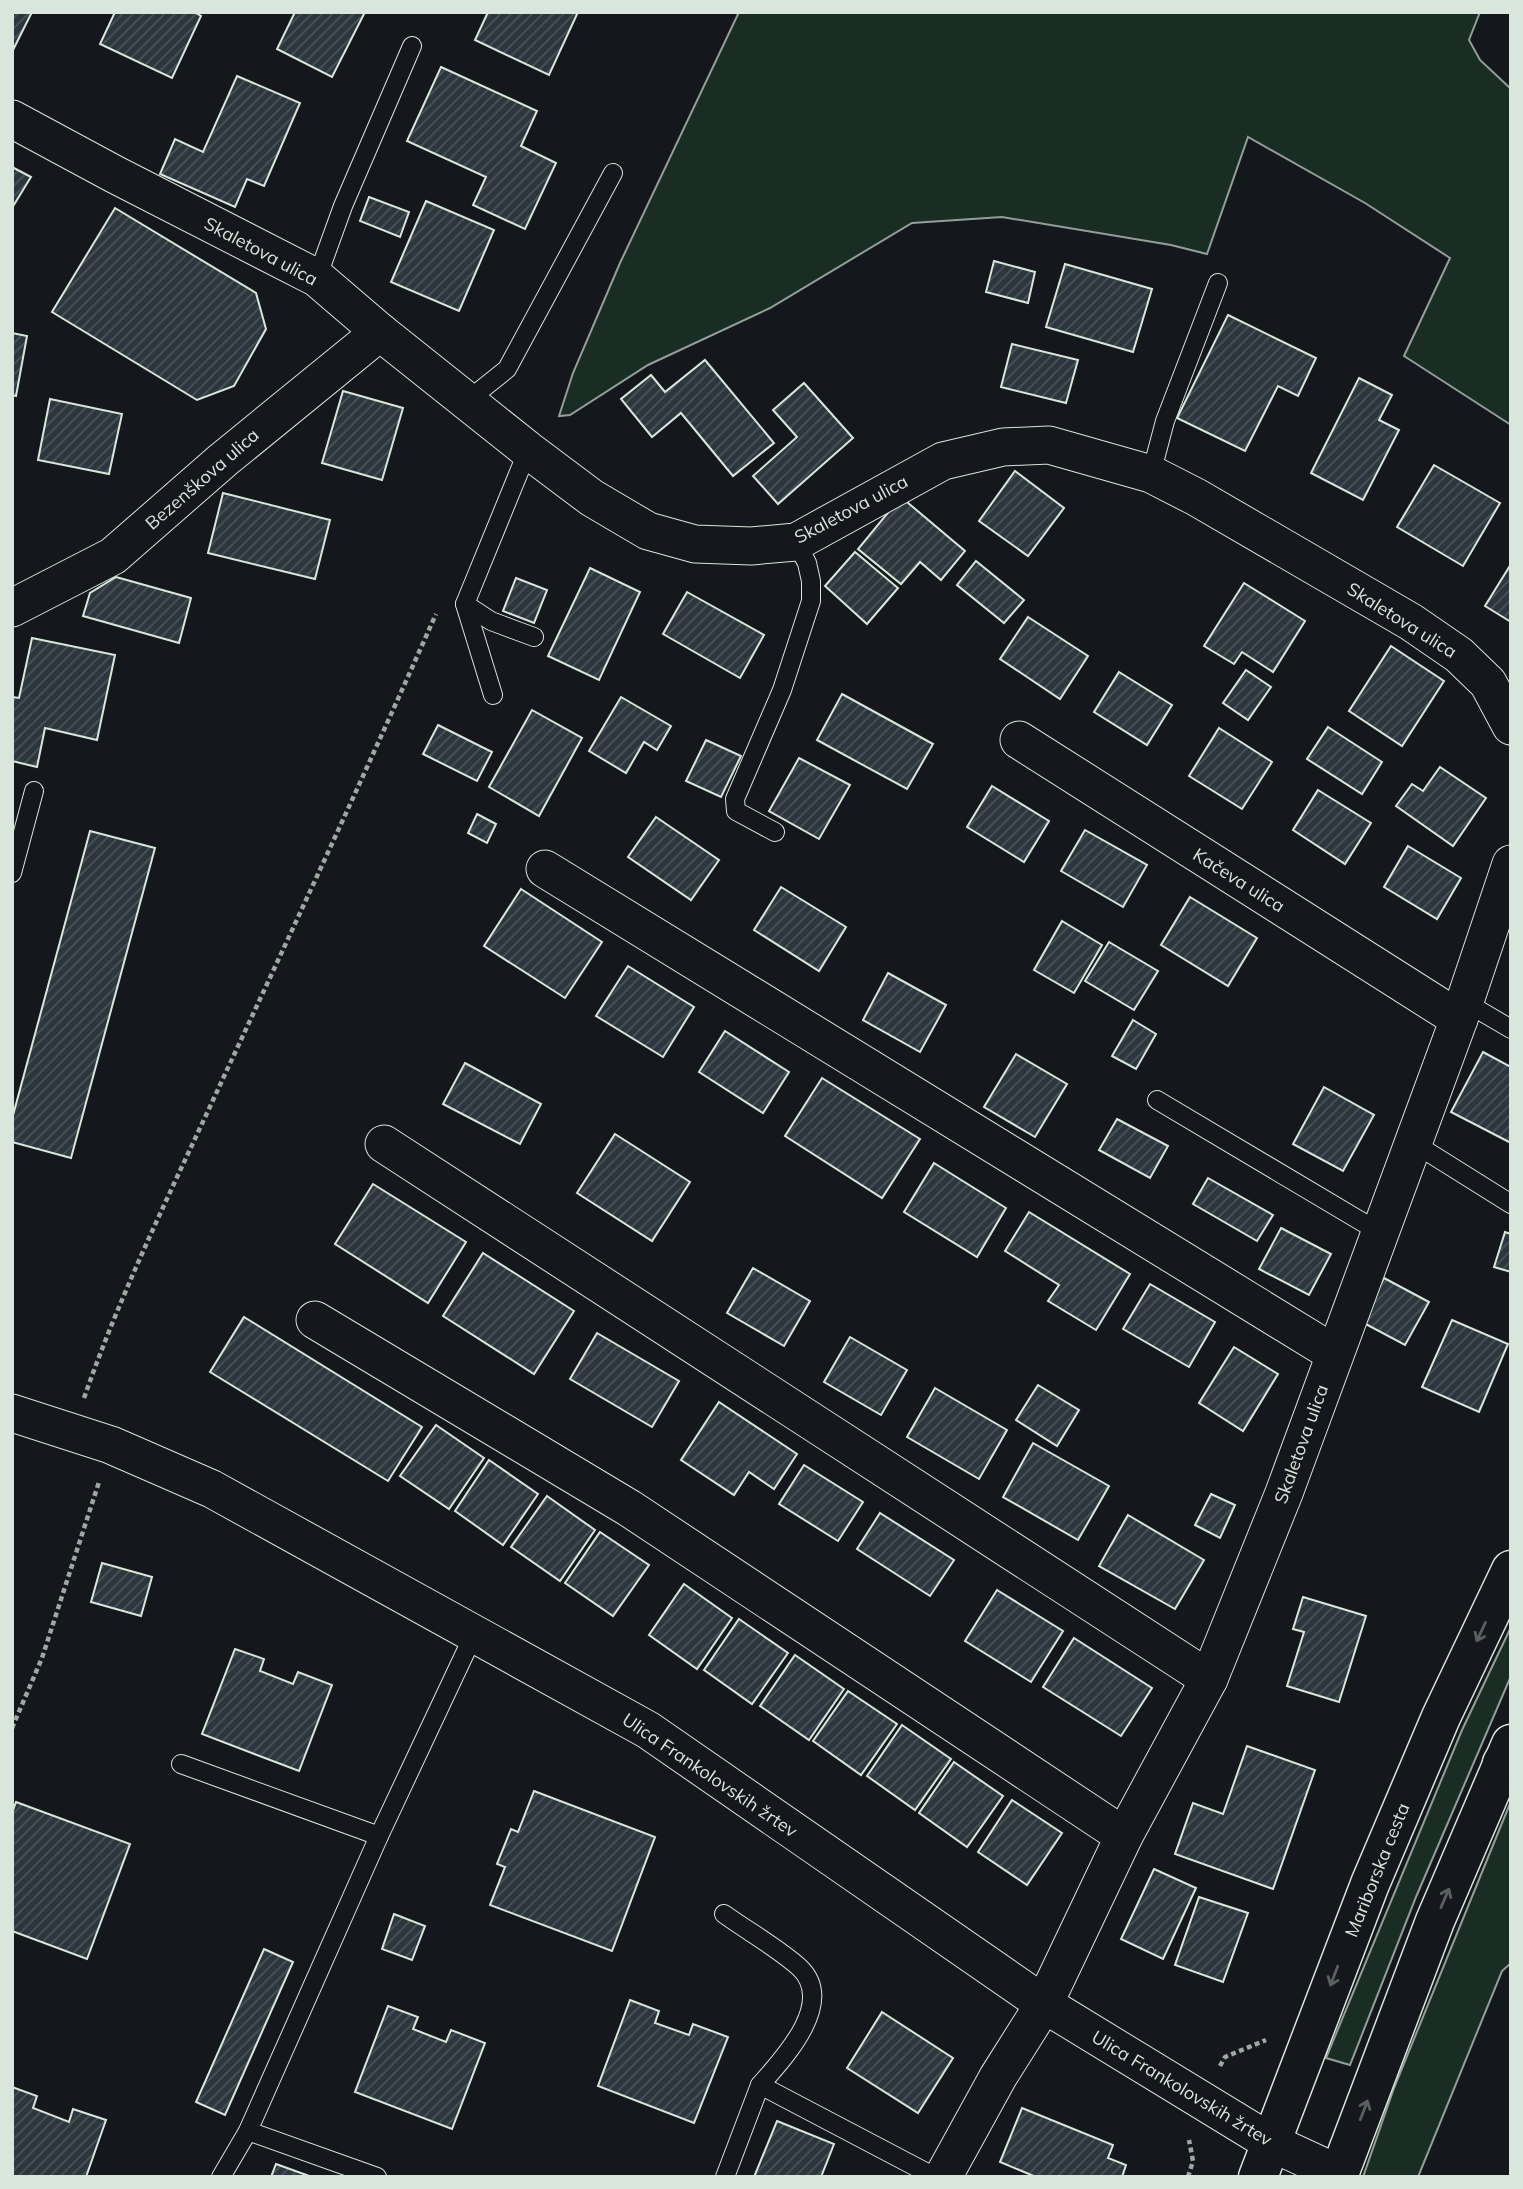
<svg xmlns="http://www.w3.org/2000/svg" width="1523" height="2189" viewBox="0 0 1523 2189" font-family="Mulish,sans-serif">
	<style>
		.green { fill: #1a2d24; stroke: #939e99; stroke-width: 2 }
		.building { fill: url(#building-hatch); stroke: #d8e6dc; stroke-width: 2 }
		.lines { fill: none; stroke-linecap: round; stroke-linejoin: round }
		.lane-casing { stroke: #d8e6dc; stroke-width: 20 }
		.street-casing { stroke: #d8e6dc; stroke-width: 39 }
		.secondary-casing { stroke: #d8e6dc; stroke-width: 41 }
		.highway-casing { stroke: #d8e6dc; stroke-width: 41 }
		.path { stroke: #9da8a2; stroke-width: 4.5; stroke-dasharray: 5 3.5; stroke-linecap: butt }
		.lane { stroke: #14181c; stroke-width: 18 }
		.street { stroke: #14181c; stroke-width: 37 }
		.secondary { stroke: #14181c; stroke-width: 38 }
		.highway { stroke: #14181c; stroke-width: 38 }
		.oneway { stroke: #59605f }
		.labels { text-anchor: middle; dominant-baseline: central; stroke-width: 5; stroke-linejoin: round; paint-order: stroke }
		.street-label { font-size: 18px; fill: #d8e6dc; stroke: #14181c }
	</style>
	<defs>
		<pattern id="building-hatch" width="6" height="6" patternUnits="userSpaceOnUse" patternTransform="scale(1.75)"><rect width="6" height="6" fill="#2c363c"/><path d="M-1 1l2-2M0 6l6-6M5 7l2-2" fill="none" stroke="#4a5358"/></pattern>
	</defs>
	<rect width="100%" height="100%" fill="#14181c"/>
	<g class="green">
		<polygon points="739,12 1480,12 1469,40 1480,60 1511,89 1511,425 1404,356 1450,258 1365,203 1248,137 1207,254 1171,245 1002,217 912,223 770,308 648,365 570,415 559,416 573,373 620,263"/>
		<polygon points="1511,1627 1511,1676 1416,1897 1350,2065 1326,2058 1462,1730"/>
		<polygon points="1511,1801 1511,1963 1502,1971 1418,2177 1363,2177 1394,2088"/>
	</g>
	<g class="building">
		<polygon points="12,12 32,12 12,52"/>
		<polygon points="115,12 194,12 201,16 172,78 100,44"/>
		<polygon points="295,12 365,12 332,77 277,49"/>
		<polygon points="488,12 578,12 549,75 475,40"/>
		<polygon points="441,67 537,111 521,146 556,163 525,229 473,205 486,177 407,141"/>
		<polygon points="237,76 300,103 264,186 247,179 235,207 160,174 175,139 203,152"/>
		<polygon points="12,167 31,177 12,208"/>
		<polygon points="369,197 409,212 400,237 360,221"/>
		<polygon points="426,201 494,230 459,311 391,282"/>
		<polygon points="115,208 256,293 266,329 234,386 197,400 52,312"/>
		<polygon points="994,261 1035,272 1028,303 986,292"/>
		<polygon points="1065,264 1152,289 1133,352 1046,327"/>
		<polygon points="1228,315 1316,358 1298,396 1278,386 1245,451 1177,418"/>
		<polygon points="12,333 27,336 16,396 12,395"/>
		<polygon points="1012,344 1078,360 1066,403 1001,387"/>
		<polygon points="705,360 774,443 733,476 681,413 652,437 621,399 651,375 665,392"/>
		<polygon points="1359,378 1392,395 1379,420 1399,430 1363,500 1311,473"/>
		<polygon points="804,383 853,438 778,504 753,476 797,437 773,410"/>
		<polygon points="343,391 403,408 382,480 322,463"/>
		<polygon points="50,399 122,414 109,474 38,460"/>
		<polygon points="1434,465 1500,503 1463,566 1397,527"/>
		<polygon points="1015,471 1064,508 1028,556 979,521"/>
		<polygon points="223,493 330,520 315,579 208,553"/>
		<polygon points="901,497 965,551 941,580 920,562 901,584 858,549"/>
		<polygon points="855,552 898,588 867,624 825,586"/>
		<polygon points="976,561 1024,600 1004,623 957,585"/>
		<polygon points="1511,564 1511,622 1485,606"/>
		<polygon points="590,568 640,592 599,680 548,656"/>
		<polygon points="116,577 191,598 179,643 83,616 90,593"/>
		<polygon points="516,578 547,590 534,623 503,611"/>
		<polygon points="1244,583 1305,621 1273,672 1242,652 1234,664 1204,646"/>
		<polygon points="687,592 764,635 740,678 663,634"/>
		<polygon points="1028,617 1088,656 1060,699 1000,659"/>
		<polygon points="32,638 115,655 97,740 45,728 37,767 12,761 12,697 19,698"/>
		<polygon points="1391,646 1444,681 1402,746 1349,711"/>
		<polygon points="1246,670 1271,687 1248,720 1223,703"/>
		<polygon points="1119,672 1172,705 1147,745 1094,712"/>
		<polygon points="842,694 933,744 907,789 817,740"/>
		<polygon points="621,697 671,726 657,750 644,742 626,773 589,751"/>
		<polygon points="532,710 582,738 539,816 489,787"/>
		<polygon points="438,725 492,752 477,781 423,754"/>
		<polygon points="1328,727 1382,762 1362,794 1307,759"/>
		<polygon points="1219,728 1272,762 1242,809 1189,776"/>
		<polygon points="706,740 741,756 721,797 686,781"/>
		<polygon points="799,758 850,785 819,839 769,811"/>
		<polygon points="1440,767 1486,798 1453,846 1396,806 1412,784 1423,791"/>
		<polygon points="992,786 1049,821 1024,862 967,827"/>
		<polygon points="1318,790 1371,823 1345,864 1293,830"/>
		<polygon points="477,814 496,824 487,843 468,833"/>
		<polygon points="656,817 719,860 691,900 628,857"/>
		<polygon points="1085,830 1147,865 1123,907 1061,871"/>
		<polygon points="90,831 155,848 71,1158 12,1142 12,1119"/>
		<polygon points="1408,846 1461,878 1437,919 1384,887"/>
		<polygon points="781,887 846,927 819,971 754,930"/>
		<polygon points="521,889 602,942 565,998 484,946"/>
		<polygon points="1190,897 1257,938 1228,986 1161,945"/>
		<polygon points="1062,921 1102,945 1074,993 1034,970"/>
		<polygon points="1109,942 1158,971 1134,1010 1085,981"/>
		<polygon points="628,966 694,1007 663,1057 596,1016"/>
		<polygon points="888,973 946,1005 920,1052 863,1020"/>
		<polygon points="1133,1020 1156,1034 1136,1069 1112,1056"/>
		<polygon points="725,1031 789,1072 763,1113 699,1072"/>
		<polygon points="1483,1052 1511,1067 1511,1143 1451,1112"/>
		<polygon points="1016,1054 1067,1084 1035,1137 984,1107"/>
		<polygon points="465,1063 541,1104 520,1144 443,1104"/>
		<polygon points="822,1078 920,1139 882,1198 785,1136"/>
		<polygon points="1324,1087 1374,1115 1343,1171 1293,1144"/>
		<polygon points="1117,1119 1168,1146 1150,1178 1099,1150"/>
		<polygon points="615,1134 690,1182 652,1241 577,1193"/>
		<polygon points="934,1163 1006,1208 977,1257 904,1212"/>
		<polygon points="1208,1178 1273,1215 1257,1241 1193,1204"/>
		<polygon points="373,1184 466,1242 428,1303 335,1244"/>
		<polygon points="1029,1212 1130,1274 1096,1330 1048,1301 1059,1285 1005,1251"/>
		<polygon points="1281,1228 1331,1254 1309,1295 1259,1269"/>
		<polygon points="1505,1232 1511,1234 1511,1272 1494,1267"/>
		<polygon points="483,1253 574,1311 534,1374 443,1316"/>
		<polygon points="753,1268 810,1301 784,1346 727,1313"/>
		<polygon points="1384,1278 1429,1302 1405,1345 1360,1321"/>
		<polygon points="1150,1284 1215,1322 1189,1367 1123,1329"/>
		<polygon points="244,1317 422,1427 388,1481 210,1372"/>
		<polygon points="1452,1320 1508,1344 1479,1412 1422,1387"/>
		<polygon points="597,1333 679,1381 652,1427 570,1379"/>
		<polygon points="850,1337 907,1370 881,1415 824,1382"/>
		<polygon points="1234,1347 1278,1374 1243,1431 1199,1403"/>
		<polygon points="1038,1385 1079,1410 1057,1446 1016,1420"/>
		<polygon points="935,1388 1007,1430 979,1479 907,1437"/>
		<polygon points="719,1402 797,1454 774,1489 749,1472 734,1495 681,1460"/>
		<polygon points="436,1425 484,1458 449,1509 400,1476"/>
		<polygon points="1033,1443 1109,1486 1078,1540 1003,1497"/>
		<polygon points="489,1460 538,1494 503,1545 455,1511"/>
		<polygon points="804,1465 863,1502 838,1541 779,1504"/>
		<polygon points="1211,1494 1235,1505 1220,1538 1195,1525"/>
		<polygon points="547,1496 595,1530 560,1581 511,1547"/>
		<polygon points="880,1513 954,1560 930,1596 857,1549"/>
		<polygon points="1128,1515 1204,1560 1175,1609 1099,1566"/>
		<polygon points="600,1532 649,1565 613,1616 565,1583"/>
		<polygon points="102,1563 152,1577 141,1616 91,1602"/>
		<polygon points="684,1584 732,1618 697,1669 649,1635"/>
		<polygon points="997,1590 1063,1631 1031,1682 965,1641"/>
		<polygon points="1303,1597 1366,1616 1339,1702 1287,1686 1304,1632 1293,1629"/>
		<polygon points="739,1619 788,1653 752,1704 704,1670"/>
		<polygon points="1074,1638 1152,1688 1121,1736 1043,1687"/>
		<polygon points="235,1649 264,1659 260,1671 293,1684 298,1672 332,1685 299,1771 202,1734"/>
		<polygon points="795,1655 844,1689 809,1740 760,1706"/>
		<polygon points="848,1691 897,1724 861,1775 813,1741"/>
		<polygon points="902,1725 951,1759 915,1810 867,1776"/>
		<polygon points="1247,1746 1315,1770 1273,1889 1175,1854 1193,1803 1223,1814"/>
		<polygon points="954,1762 1003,1796 967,1847 919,1813"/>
		<polygon points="534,1791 655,1837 612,1951 490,1905 505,1867 497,1864 511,1829 518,1832"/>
		<polygon points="1012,1800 1062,1833 1027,1885 978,1852"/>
		<polygon points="16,1802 130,1844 87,1959 12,1931 12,1813"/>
		<polygon points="1154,1869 1196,1888 1163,1959 1121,1939"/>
		<polygon points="1199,1897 1248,1913 1223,1982 1175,1965"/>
		<polygon points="394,1914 425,1926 412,1960 382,1949"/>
		<polygon points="264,1949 293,1962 225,2115 196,2102"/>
		<polygon points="630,2000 659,2011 655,2023 689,2035 693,2024 728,2037 694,2123 598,2086"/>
		<polygon points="388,2006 418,2017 413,2029 446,2042 451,2030 485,2043 452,2129 355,2092"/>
		<polygon points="882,2012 953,2058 918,2113 847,2068"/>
		<polygon points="12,2087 37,2096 33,2108 69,2122 73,2109 106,2120 86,2177 12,2177"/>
		<polygon points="1022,2108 1113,2145 1108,2158 1126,2165 1122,2177 1036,2177 1000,2162"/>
		<polygon points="777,2121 834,2144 821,2177 754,2177"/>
		<polygon points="276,2164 312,2177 271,2177"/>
	</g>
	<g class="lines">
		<g class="lane-casing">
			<g id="lane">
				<polyline points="317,278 343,206 412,46"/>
				<polyline points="467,401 507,369 613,173"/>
				<polyline points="1151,474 1165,421 1218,283"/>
				<polyline points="465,604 491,621 534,637"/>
				<polyline points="493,695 465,604 528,450"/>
				<polyline points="775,832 736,811 735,799 782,690 811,601 811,581 807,563 796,542"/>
				<polyline points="12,873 34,791"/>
				<polyline points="1465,1002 1511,1029"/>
				<polyline points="1157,1100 1379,1232"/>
				<polyline points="1412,1142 1511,1204"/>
				<polyline points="181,1764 379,1836"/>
				<path d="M724,1914C746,1930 781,1950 800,1968C836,2003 783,2059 760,2085"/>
				<polyline points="248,2131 377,2177"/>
				<polyline points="221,2177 248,2131 379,1836 474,1634"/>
				<polyline points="725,2177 760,2085 935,2177"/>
			</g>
		</g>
		<g class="street-casing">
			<g id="street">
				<polyline points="12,119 114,174 317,278 380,332 528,450 592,498 648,531 695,544 751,546 796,542 943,461 1003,447 1049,445 1151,474 1196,497 1411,622 1459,655 1488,683 1511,726"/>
				<polyline points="12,608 113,556 223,460 380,332"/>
				<polyline points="1019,740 1459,1019"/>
				<polyline points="545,869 1335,1354"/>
				<polyline points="384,1144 1209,1679"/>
				<polyline points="315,1320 629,1508 1124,1836"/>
				<polyline points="12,1413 111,1445 212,1489 648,1730 1044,2004 1270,2142 1339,2174"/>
				<polyline points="943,2177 998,2077 1044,2004 1124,1836 1209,1679 1284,1493 1459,1019 1511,864"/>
			</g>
		</g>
		<g class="secondary-casing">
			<g id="secondary">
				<polyline points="1258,2177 1370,1884 1441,1717 1511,1570"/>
				<polyline points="1338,2177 1435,1921 1511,1744"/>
			</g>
		</g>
		<g class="highway-casing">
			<polyline id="highway" points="1502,1763 1511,1749"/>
		</g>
		<g class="path">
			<path d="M84,1398C123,1286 177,1179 226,1072C297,920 368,767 436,614"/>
			<polyline points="12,1728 42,1658 99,1482"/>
			<polyline points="1220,2066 1225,2057 1266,2040"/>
			<polyline points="1188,2177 1193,2161 1189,2140"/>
		</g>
		<use href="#lane" class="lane"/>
		<use href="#street" class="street"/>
		<use href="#secondary" class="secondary"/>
		<use href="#highway" class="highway"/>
	</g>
	<defs><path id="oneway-shaft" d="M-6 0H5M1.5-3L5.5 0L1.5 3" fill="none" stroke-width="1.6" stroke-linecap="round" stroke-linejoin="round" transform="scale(1.75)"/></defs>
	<g class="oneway">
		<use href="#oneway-shaft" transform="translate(1481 1632) rotate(115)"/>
		<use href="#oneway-shaft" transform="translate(1445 1898) rotate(-67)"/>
		<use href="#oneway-shaft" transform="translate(1334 1976) rotate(111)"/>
		<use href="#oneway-shaft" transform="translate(1364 2110) rotate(-69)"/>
	</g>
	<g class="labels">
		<g class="street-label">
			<text transform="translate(261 251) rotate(28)">Skaletova ulica</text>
			<text transform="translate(202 479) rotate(-41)">Bezenškova ulica</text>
			<text transform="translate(851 509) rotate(-28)">Skaletova ulica</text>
			<text transform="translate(1402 620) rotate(32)">Skaletova ulica</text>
			<text transform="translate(1239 880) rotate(32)">Kačeva ulica</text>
			<text transform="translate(1301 1444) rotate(-70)">Skaletova ulica</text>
			<text transform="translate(710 1775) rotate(34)">Ulica Frankolovskih žrtev</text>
			<text transform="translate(1377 1870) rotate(-68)">Mariborska cesta</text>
			<text transform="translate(1182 2088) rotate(31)">Ulica Frankolovskih žrtev</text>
		</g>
	</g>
	<rect width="1523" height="2189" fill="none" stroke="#d8e6dc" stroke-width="28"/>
</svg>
